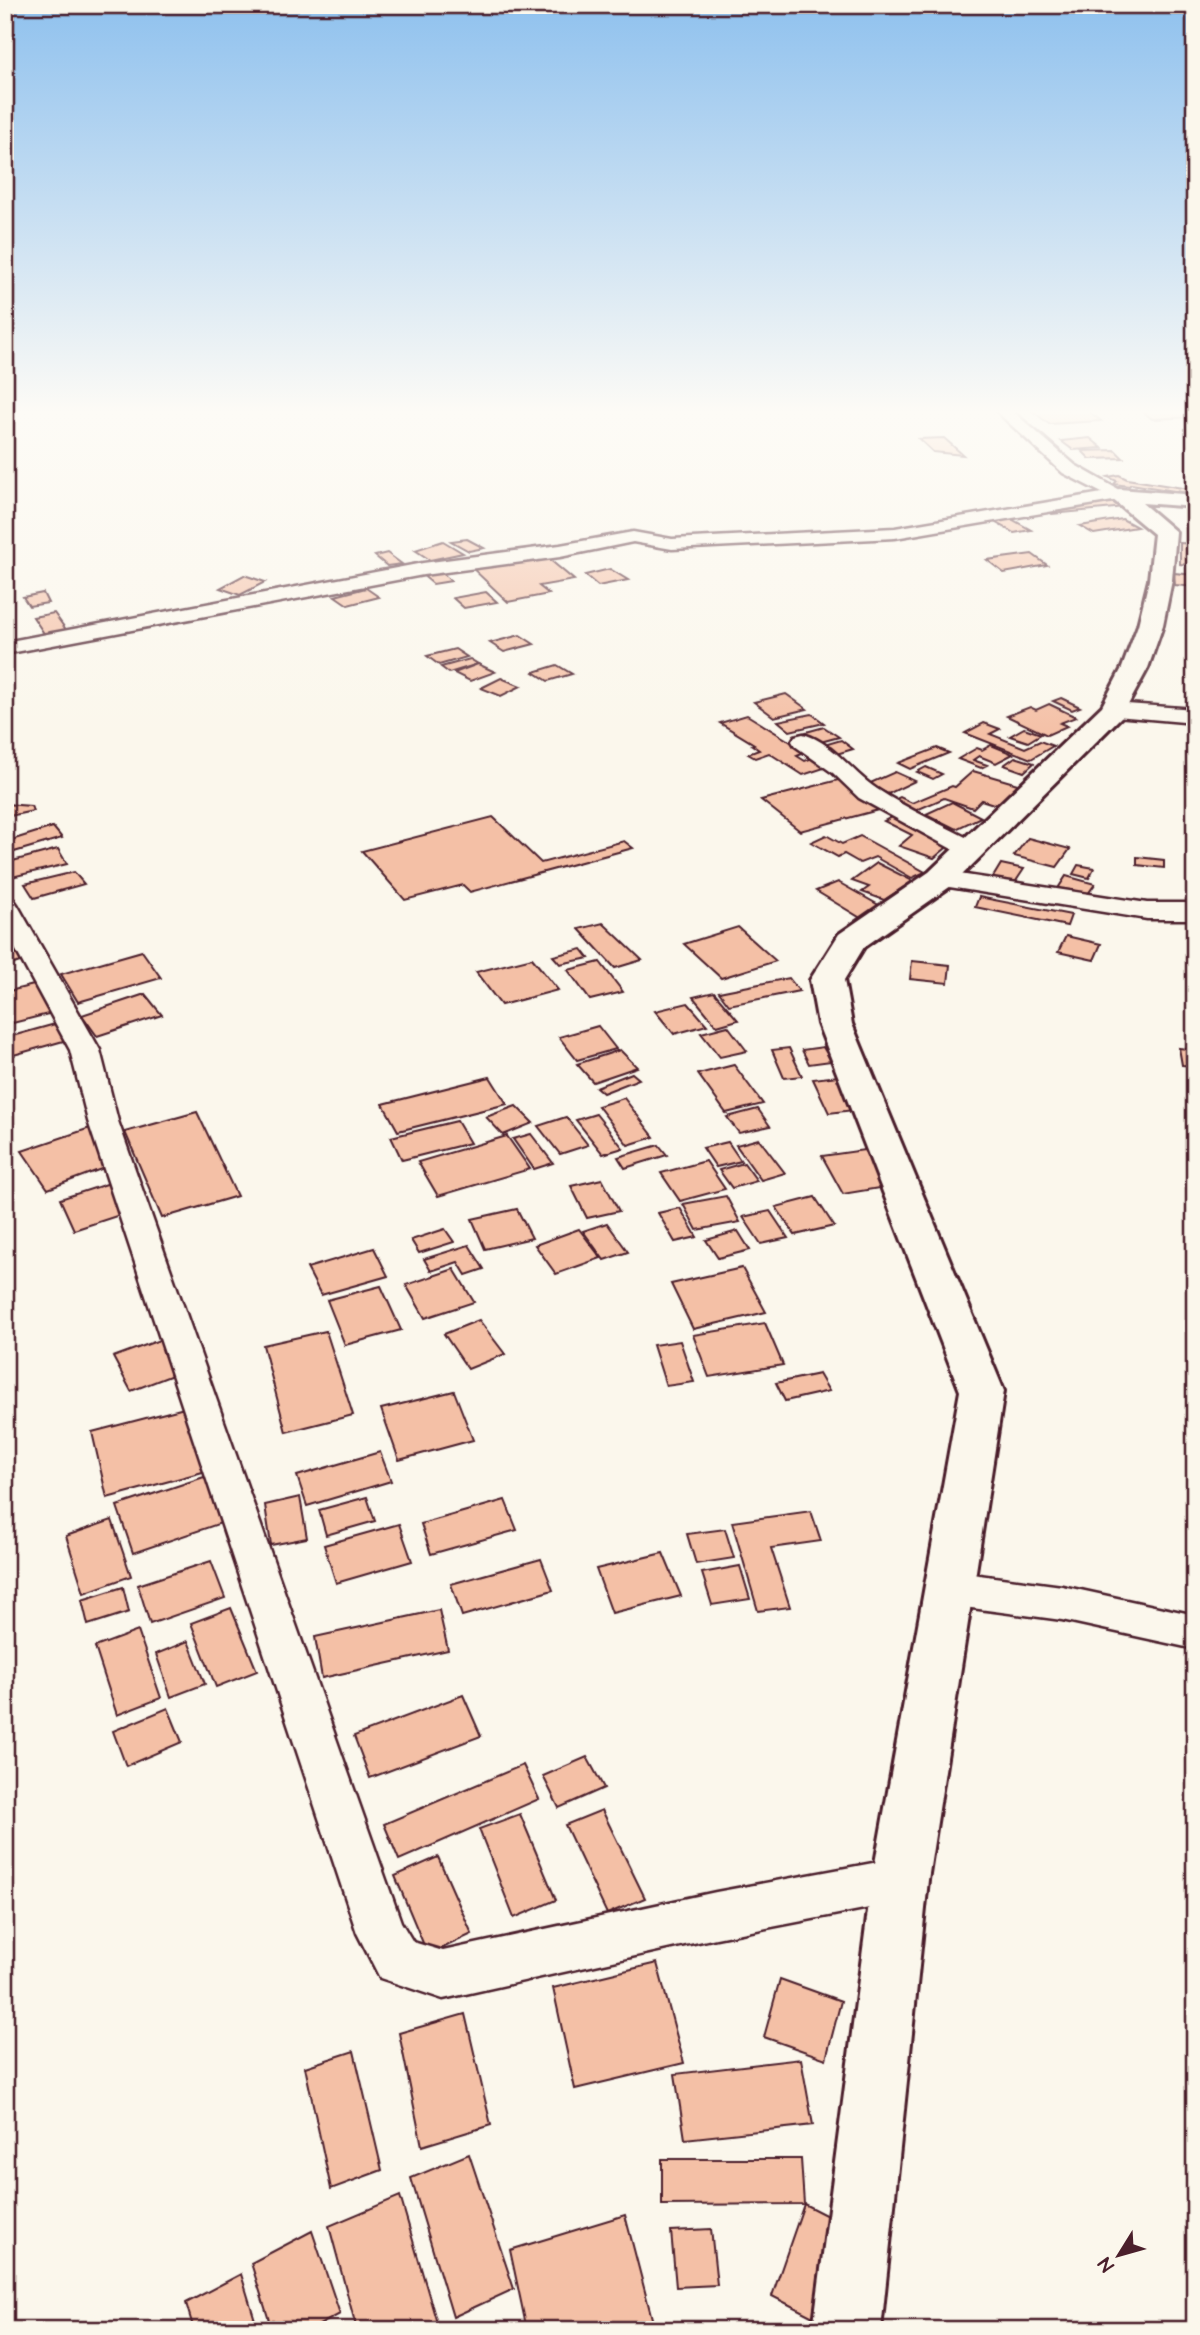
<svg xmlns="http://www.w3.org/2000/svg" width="1200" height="2335" viewBox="0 0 1200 2335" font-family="'Architects Daughter',sans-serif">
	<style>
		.building { fill: #f4c0a6; stroke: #4a1f2b; stroke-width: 2 }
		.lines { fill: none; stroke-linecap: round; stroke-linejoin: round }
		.street-casing { stroke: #4a1f2b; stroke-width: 5 }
		.secondary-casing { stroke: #4a1f2b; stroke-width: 6 }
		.street { fill: #fbf7ec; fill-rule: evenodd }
		.secondary { fill: #fbf7ec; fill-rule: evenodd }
	</style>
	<rect width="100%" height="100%" fill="#fbf7ec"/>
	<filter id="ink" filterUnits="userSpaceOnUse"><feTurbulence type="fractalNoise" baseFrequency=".0143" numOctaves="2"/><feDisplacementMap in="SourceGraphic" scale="14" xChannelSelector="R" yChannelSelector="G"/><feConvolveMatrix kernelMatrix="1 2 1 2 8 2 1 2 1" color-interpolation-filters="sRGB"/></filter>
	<g filter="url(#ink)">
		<g class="building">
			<polygon points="1030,409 1086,409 1101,421 1049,424"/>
			<polygon points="1140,409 1195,409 1195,417 1152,419"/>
			<polygon points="944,438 963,455 933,452 919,439"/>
			<polygon points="1090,438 1102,448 1073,450 1061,441"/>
			<polygon points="1115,450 1123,458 1090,459 1082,451"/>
			<polygon points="1119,475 1127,479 1189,489 1187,493 1131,484 1129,486 1114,484 1117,481 1108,477"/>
			<polygon points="1113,499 1125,507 1052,514 1042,506"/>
			<polygon points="1006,516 1031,530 1014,533 989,519"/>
			<polygon points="1122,519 1137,527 1094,534 1080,526"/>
			<polygon points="467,539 484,548 469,551 451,541"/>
			<polygon points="443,541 463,553 430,560 415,550"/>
			<polygon points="1180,543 1195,544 1195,573 1190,572 1189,565 1180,564"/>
			<polygon points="387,553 402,564 387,566 375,556"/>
			<polygon points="543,554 574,580 539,586 549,594 508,602 470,566"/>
			<polygon points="1032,554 1047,565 1004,573 987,560"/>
			<polygon points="438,569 451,581 433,584 420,573"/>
			<polygon points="610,569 628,580 598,586 585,575"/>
			<polygon points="1174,573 1195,575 1195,587 1175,585"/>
			<polygon points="244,575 265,582 240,595 220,588"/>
			<polygon points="366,588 379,597 348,605 335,596"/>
			<polygon points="486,592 497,602 464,608 453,598"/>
			<polygon points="43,593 48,603 29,606 23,597"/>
			<polygon points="54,613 67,631 45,635 33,617"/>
			<polygon points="520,635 534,644 504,652 490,643"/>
			<polygon points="455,649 467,657 439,665 427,656"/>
			<polygon points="470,659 478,664 449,673 441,667"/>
			<polygon points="478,664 495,672 470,681 454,673"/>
			<polygon points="557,665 572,674 548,681 534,672"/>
			<polygon points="501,678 521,686 501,696 481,688"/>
			<polygon points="786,694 807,709 774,717 754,702"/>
			<polygon points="1061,698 1080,707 1072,710 1053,701"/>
			<polygon points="1049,704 1076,717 1060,723 1067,726 1047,735 1007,716 1030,707 1036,710"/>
			<polygon points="812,714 824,723 790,731 778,721"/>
			<polygon points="747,715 807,752 797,756 805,761 815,757 830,766 803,775 769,753 755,758 748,754 759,750 752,745 754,744 720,723"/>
			<polygon points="984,723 1000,729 990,734 1025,748 1040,741 1053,746 1031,759 965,733"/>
			<polygon points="824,727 839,737 813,744 799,734"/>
			<polygon points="1024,728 1041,734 1028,742 1010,736"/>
			<polygon points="841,740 853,749 830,756 817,747"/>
			<polygon points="991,745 1013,754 996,763 979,756 973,760 987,765 981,768 958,759 977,748 982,750"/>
			<polygon points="937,748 949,753 910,769 898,763"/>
			<polygon points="1015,757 1034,763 1024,772 1004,765"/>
			<polygon points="926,767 942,774 933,779 917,772"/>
			<polygon points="973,771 1021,785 1000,806 981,800 973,808 944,798 910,813 889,802 900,797 912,803 952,786 955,787"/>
			<polygon points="895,772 915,781 888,794 868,784"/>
			<polygon points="842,779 882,809 800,831 761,800"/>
			<polygon points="952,802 981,817 956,829 926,814"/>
			<polygon points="5,804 31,806 33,811 5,817"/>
			<polygon points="898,814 951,844 934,858 899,846 912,835 884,821"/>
			<polygon points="493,817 541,863 624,841 633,848 470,892 463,885 405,900 362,851"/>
			<polygon points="53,827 62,838 14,852 5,842"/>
			<polygon points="826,835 842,844 860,836 925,872 912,878 875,857 860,863 844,854 838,857 811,842"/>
			<polygon points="1028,838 1070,849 1057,867 1014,856"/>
			<polygon points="58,849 67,864 12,877 5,868 5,863"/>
			<polygon points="1137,857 1164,860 1164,868 1137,865"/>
			<polygon points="877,863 913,881 884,900 862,892 869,887 852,881"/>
			<polygon points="1001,864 1024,869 1012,887 990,882"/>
			<polygon points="1078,865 1094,868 1089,878 1073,874"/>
			<polygon points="74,872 84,884 34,898 25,884"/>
			<polygon points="1066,876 1095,884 1085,898 1057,890"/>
			<polygon points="838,882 891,912 869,923 816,891"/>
			<polygon points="979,897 1071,915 1067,926 975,907"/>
			<polygon points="603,923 642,960 615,968 579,929"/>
			<polygon points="738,927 776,961 721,978 684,944"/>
			<polygon points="1066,936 1101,944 1094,960 1058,952"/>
			<polygon points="582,949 589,958 560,964 553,956"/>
			<polygon points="16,951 23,961 5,967 5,955"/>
			<polygon points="142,951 161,978 78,1002 61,974"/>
			<polygon points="532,958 558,990 501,1005 476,972"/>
			<polygon points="912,961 950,965 948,983 910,979"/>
			<polygon points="600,962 623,992 590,1000 568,970"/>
			<polygon points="789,978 799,991 729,1005 719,992"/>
			<polygon points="38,984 52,1013 5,1025 5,992"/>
			<polygon points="714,992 738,1020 717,1026 693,997"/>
			<polygon points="145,994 162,1015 97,1036 82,1015"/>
			<polygon points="688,1003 707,1025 674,1034 655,1011"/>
			<polygon points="66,1021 74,1038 10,1056 5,1038"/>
			<polygon points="598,1026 616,1049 577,1060 559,1037"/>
			<polygon points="728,1026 747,1051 720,1057 701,1033"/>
			<polygon points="823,1047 831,1061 809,1064 802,1050"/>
			<polygon points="789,1048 802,1076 784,1078 772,1050"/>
			<polygon points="1179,1048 1195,1050 1195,1066 1182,1065"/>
			<polygon points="620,1050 637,1067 593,1082 577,1064"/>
			<polygon points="734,1065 763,1104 726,1113 698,1074"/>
			<polygon points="632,1073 639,1079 603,1093 596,1087"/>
			<polygon points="838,1076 854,1110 829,1113 813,1079"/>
			<polygon points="490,1077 507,1104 398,1131 383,1104"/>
			<polygon points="624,1098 654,1137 628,1145 598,1106"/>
			<polygon points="516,1106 533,1123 503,1135 486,1117"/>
			<polygon points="758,1109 770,1126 739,1133 727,1117"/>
			<polygon points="197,1112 237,1196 162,1218 125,1132"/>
			<polygon points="596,1114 623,1148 603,1154 576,1120"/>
			<polygon points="566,1117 588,1145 560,1154 538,1126"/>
			<polygon points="457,1121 470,1143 402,1160 391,1137"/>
			<polygon points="93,1127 112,1165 48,1189 22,1151"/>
			<polygon points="531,1134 553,1163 534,1169 513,1139"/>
			<polygon points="507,1136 530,1169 438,1196 418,1162"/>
			<polygon points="759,1139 785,1173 761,1180 736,1145"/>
			<polygon points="728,1142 741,1161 716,1167 703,1148"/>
			<polygon points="659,1145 667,1155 625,1168 618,1157"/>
			<polygon points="864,1150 885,1187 843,1194 822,1156"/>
			<polygon points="706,1161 725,1189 680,1201 661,1173"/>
			<polygon points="744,1163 757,1181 732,1188 719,1170"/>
			<polygon points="602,1179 619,1211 587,1218 571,1186"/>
			<polygon points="116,1181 132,1211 74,1230 60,1199"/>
			<polygon points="726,1196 740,1222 697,1230 683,1204"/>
			<polygon points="815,1197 834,1226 795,1235 776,1207"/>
			<polygon points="680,1208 697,1237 675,1242 658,1213"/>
			<polygon points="517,1209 532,1238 485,1249 472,1219"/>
			<polygon points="770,1211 788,1238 761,1244 743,1217"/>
			<polygon points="607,1223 628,1252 604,1260 583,1231"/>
			<polygon points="445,1229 454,1242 419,1253 411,1240"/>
			<polygon points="579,1229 601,1258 556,1274 535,1245"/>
			<polygon points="738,1231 750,1250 718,1258 706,1240"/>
			<polygon points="469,1245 484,1269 466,1275 458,1262 431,1271 424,1259"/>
			<polygon points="374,1248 388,1276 321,1295 307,1268"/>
			<polygon points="742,1268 766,1312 693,1329 671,1284"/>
			<polygon points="454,1269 474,1302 425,1318 406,1285"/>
			<polygon points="381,1286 401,1330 345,1345 327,1300"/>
			<polygon points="479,1320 505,1354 468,1369 444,1334"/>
			<polygon points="765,1323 783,1365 709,1377 693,1335"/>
			<polygon points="326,1331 353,1415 286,1432 263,1345"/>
			<polygon points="165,1338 183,1371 131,1391 113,1357"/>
			<polygon points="680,1341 694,1382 666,1386 653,1345"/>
			<polygon points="819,1374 829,1391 785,1401 776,1383"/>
			<polygon points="454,1391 473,1440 399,1460 381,1409"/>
			<polygon points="192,1406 210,1470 107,1498 92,1432"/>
			<polygon points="380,1452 391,1481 307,1506 297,1476"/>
			<polygon points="210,1475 227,1521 133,1553 117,1506"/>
			<polygon points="300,1497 307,1538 271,1545 265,1505"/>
			<polygon points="367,1497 375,1521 326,1535 319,1510"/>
			<polygon points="505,1500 517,1530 431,1554 421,1524"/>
			<polygon points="811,1511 821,1541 771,1548 790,1607 758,1611 732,1522"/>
			<polygon points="112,1520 131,1576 84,1593 66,1536"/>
			<polygon points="399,1524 412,1561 336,1583 324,1545"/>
			<polygon points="725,1529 734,1558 696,1564 687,1534"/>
			<polygon points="663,1553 681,1596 612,1613 596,1569"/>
			<polygon points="541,1559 553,1590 462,1616 451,1584"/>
			<polygon points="211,1561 225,1598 150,1624 138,1585"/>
			<polygon points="740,1566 750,1599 712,1605 702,1573"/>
			<polygon points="123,1587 129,1612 88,1625 82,1600"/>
			<polygon points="231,1608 257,1671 216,1687 191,1623"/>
			<polygon points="439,1610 448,1650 322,1678 315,1637"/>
			<polygon points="138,1631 161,1698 117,1715 95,1647"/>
			<polygon points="188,1641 205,1684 171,1697 156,1654"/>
			<polygon points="463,1695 481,1736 370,1778 354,1736"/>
			<polygon points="168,1708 182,1742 126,1766 113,1731"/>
			<polygon points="587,1757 604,1788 559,1808 543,1776"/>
			<polygon points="523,1765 539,1799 399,1860 384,1824"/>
			<polygon points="602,1810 645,1898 607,1914 565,1825"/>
			<polygon points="520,1814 556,1900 514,1918 479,1829"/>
			<polygon points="438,1857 472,1934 428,1955 395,1876"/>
			<polygon points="657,1963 684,2063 575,2089 553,1988"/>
			<polygon points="780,1979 841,2001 826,2059 764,2037"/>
			<polygon points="465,2014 491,2125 422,2146 399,2033"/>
			<polygon points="354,2051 382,2170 331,2189 305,2067"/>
			<polygon points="801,2059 813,2125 685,2139 675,2074"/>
			<polygon points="469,2154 514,2289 453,2317 411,2178"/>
			<polygon points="662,2159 801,2159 804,2204 662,2205"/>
			<polygon points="400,2196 439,2330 357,2330 329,2226"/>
			<polygon points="804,2204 851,2228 821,2321 772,2296"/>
			<polygon points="625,2215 655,2330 527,2330 510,2250"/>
			<polygon points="711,2229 717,2285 676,2287 671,2231"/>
			<polygon points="312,2231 340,2314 310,2330 272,2330 251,2263"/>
			<polygon points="241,2274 258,2330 194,2330 186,2303"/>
		</g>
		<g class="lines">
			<g class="street-casing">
				<g id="street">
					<polygon points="994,409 1010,409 1075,465 1128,495 1119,500 895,538 672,549 633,542 560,557 423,575 5,654 5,642 423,563 560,545 633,532 672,539 895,528 1102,493 1063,473"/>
					<polygon points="1113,703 1195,709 1195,723 1105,715 1102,710 1105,705"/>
					<path d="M803,734C833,742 852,773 877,789C909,810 945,826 979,844L982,849L979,854H961L859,798L833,773L795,746L792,741L795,736Z"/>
					<polygon points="940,871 1147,903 1195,903 1195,919 1147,919 931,884 927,879 931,874"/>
					<polygon points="5,898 14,900 18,906 100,1050 118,1121 401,1922 413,1942 443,1951 716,1892 900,1858 916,1864 923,1880 916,1896 900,1902 716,1938 443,1999 380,1978 357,1933 88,1121 70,1050 5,930"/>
					<polygon points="949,1571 1062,1586 1195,1615 1195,1649 1062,1620 949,1605 935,1600 929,1588 935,1576"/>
				</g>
			</g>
			<g class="secondary-casing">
				<polygon id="secondary" points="1119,489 1195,495 1195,507 1142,503 1176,532 1172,580 1163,625 1148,668 1122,716 951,886 864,947 844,980 852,1024 1004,1391 928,1880 881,2330 813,2330 872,1880 960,1391 818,1024 810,980 839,934 929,872 1102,706 1122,668 1138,625 1149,580 1154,534 1112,499 1108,495"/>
			</g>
			<use href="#street" class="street"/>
			<use href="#secondary" class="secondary"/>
		</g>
	</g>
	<linearGradient id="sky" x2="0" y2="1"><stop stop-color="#8fc1ee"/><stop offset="0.56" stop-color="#fdfbf6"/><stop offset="1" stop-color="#fdfbf6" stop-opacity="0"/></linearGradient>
	<rect width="1200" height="736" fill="url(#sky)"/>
	<rect width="1200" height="2335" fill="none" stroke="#fbf7ec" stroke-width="28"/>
	<rect x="14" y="14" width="1172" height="2307" fill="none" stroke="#4a1f2b" stroke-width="2.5" filter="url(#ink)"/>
	<g transform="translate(1119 2255) rotate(233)" stroke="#fbf7ec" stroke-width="5" paint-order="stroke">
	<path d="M0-5L12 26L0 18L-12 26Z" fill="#4a1f2b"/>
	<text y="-10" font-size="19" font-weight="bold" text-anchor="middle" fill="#4a1f2b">N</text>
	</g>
</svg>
